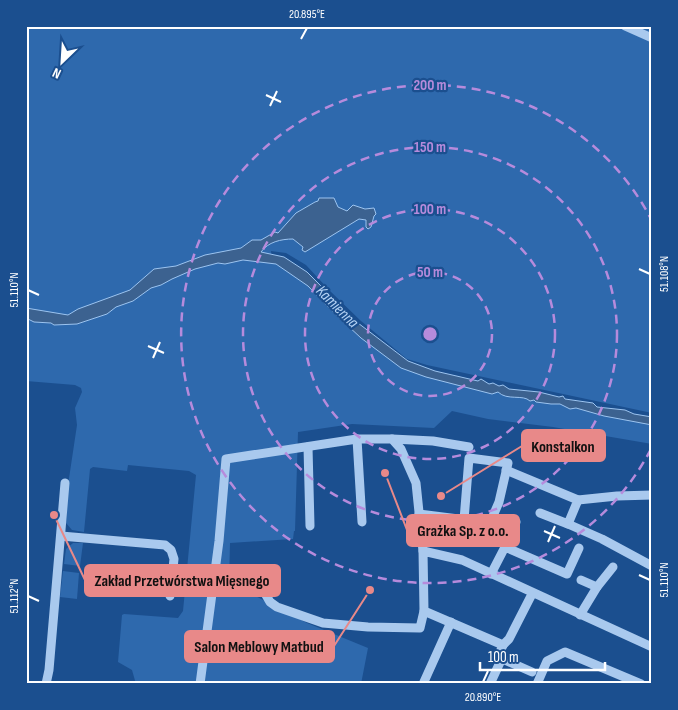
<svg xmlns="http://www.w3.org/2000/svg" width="678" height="710" viewBox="0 0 678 710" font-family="'Sofia Sans Condensed',sans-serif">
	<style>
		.green { fill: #2e69ad }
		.water { fill: #3c6290; stroke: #9cc4f0 }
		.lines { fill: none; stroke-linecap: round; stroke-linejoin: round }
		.minor { stroke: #a9c9ee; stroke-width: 9 }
		.ticks { fill: none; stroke: #fff; stroke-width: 2 }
		.ring { fill: none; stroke: #b68bdc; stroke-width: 2.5; stroke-dasharray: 9 6 }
		.labels { text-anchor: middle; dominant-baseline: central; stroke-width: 4.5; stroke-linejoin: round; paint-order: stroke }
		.water-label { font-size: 16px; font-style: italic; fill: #b5d3f5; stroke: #1b4f8f }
		.centre { fill: #b68bdc; stroke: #1b4f8f; stroke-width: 2.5 }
		.ring-label { font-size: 15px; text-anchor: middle; font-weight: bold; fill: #b68bdc; stroke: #1b4f8f; stroke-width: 4.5; stroke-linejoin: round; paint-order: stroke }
		.leader { fill: none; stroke: #e88989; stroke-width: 2 }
		.callout-dot { fill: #e88989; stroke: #1b4f8f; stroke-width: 2 }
		.callout { fill: #e88989; stroke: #e88989; stroke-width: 2 }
		.callout-label { font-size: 16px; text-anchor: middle; font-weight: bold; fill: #111 }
		.neatline { fill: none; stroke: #fff; stroke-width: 2 }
		.ticks-label { font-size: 12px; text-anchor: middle; fill: #fff }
	</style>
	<rect width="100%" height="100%" fill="#1b4f8f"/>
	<g class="green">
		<polygon points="26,26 652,26 652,413 427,365 407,359 361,321 330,291 306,265 286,253 271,251 272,260 288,266 405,366 652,423 652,444 553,427 488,419 452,411 434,428 352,424 298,432 295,531 294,531 293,539 230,543 229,582 307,623 368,648 361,684 136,684 132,670 118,662 122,615 124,614 178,618 183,611 196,475 189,471 128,465 127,471 93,467 90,469 84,532 72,530 66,523 68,485 77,425 75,408 82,392 81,388 75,385 26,381"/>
		<polygon points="73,543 83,543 80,566 64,564 66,549"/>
		<polygon points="63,571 79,573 77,599 60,597"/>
	</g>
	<path class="water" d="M319,198H334L338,207L347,211L353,205L365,209L374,208L376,214L374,216L371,227L368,229L366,227V220L359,219L305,252L302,250L303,247L293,239C281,239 268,242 261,252L284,257L307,272L358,323L408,361L435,371L478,381L481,379L489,384L493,383L499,386L503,385L509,389L539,392L559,397L563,396L565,399L593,403L597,407L625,410L634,414L652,417V425L604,416L576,408L570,409L560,404H551L536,402L534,400L530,401C523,394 507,401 498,392L492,394L426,377L401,368L361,338L333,312L308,286L276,264L243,260L225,264L218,263L195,269L172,279L161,285L151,288L133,301L116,307L107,314L77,324L54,325L51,323L34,322L26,318V308L68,315L78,309L130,290L154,269L176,266L205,255L241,248L252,240H261L275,232L278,233L296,213L315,202L318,201Z"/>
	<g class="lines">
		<g class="minor">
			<polyline points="625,26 652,38"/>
			<polyline points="357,439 362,522"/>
			<polyline points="392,439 433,441 469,447"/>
			<polyline points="308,447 310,526"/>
			<polyline points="506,470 578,500 568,524 540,513"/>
			<polyline points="578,500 617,496 652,495"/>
			<polyline points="419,514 490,523 499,502 508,463 469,458 464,520"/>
			<polyline points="568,524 602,539 652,566"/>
			<polyline points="61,536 165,545 171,550 174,559 170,596"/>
			<polyline points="505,547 516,522"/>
			<polyline points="491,574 505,547 567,574 579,548"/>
			<polyline points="149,579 171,581"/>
			<polyline points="259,583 270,602 277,607 323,623 368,627 420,628 424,611"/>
			<polyline points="597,587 613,567"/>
			<polyline points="532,594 509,639 503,645 424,611 423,551 462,560 652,647"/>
			<polyline points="580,615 597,587 581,580"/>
			<polyline points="503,645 498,657 532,672"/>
			<polyline points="46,684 49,670 65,483"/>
			<polyline points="200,684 219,541 226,459 357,439 392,439 401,449 416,483 423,551"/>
			<polyline points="423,684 451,622"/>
			<polyline points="490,684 502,658"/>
			<polyline points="537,684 547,661 565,652 641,684"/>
		</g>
	</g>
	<path class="ticks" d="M301,39L307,28M266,95L281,102M270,106L277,91M639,269L650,274M28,290L39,295M148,346L164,353M153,358L160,342M544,531L560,538M548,542L555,526M639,575L650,580M28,596L39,601M483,682L488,671"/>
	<g class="ring">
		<circle cx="430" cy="334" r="62"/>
		<circle cx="430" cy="334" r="125"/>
		<circle cx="430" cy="334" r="187"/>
		<path d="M651 449A249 249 0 1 1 651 219"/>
	</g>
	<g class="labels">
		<g class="water-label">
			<text transform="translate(337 307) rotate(45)">Kamienna</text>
		</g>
	</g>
	<circle cx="430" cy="334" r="8" class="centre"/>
	<g class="ring-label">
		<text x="430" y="90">200 m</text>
		<text x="430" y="152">150 m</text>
		<text x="430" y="214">100 m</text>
		<text x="430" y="277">50 m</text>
	</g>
	<path class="leader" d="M441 496L522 446M385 473L407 530M54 515L85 580M370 590L334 646"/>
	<g class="callout-dot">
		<circle cx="441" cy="496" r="5"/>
		<circle cx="385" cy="473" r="5"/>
		<circle cx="54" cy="515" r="5"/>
		<circle cx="370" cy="590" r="5"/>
	</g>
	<g class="callout">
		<rect x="522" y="430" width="83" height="31" rx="5"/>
		<rect x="407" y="515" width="112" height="31" rx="5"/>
		<rect x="85" y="565" width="195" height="31" rx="5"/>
		<rect x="185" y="631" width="149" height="31" rx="5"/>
	</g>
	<g class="callout-label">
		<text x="563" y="452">Konstalkon</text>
		<text x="463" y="536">Grażka Sp. z o.o.</text>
		<text x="182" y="586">Zakład Przetwórstwa Mięsnego</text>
		<text x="259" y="652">Salon Meblowy Matbud</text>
	</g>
	<rect width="678" height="710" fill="none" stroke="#1b4f8f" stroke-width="55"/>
	<g transform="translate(62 62) rotate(205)" stroke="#1b4f8f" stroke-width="4" paint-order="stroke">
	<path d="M0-4L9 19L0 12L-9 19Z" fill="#ffffff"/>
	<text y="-8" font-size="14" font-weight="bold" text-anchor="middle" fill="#ffffff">N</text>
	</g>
	<path d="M480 662v8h125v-8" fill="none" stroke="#ffffff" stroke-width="2.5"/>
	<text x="488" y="662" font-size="15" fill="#ffffff" stroke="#1b4f8f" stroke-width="4" paint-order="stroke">100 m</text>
	<rect x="28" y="28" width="622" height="654" class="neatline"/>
	<g class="ticks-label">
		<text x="307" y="18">20.895°E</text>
		<text transform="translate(664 274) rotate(-90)" y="4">51.108°N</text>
		<text transform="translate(14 290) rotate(-90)" y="4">51.110°N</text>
		<text transform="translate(664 580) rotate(-90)" y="4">51.110°N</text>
		<text transform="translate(14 596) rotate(-90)" y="4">51.112°N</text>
		<text x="483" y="701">20.890°E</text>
	</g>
</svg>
